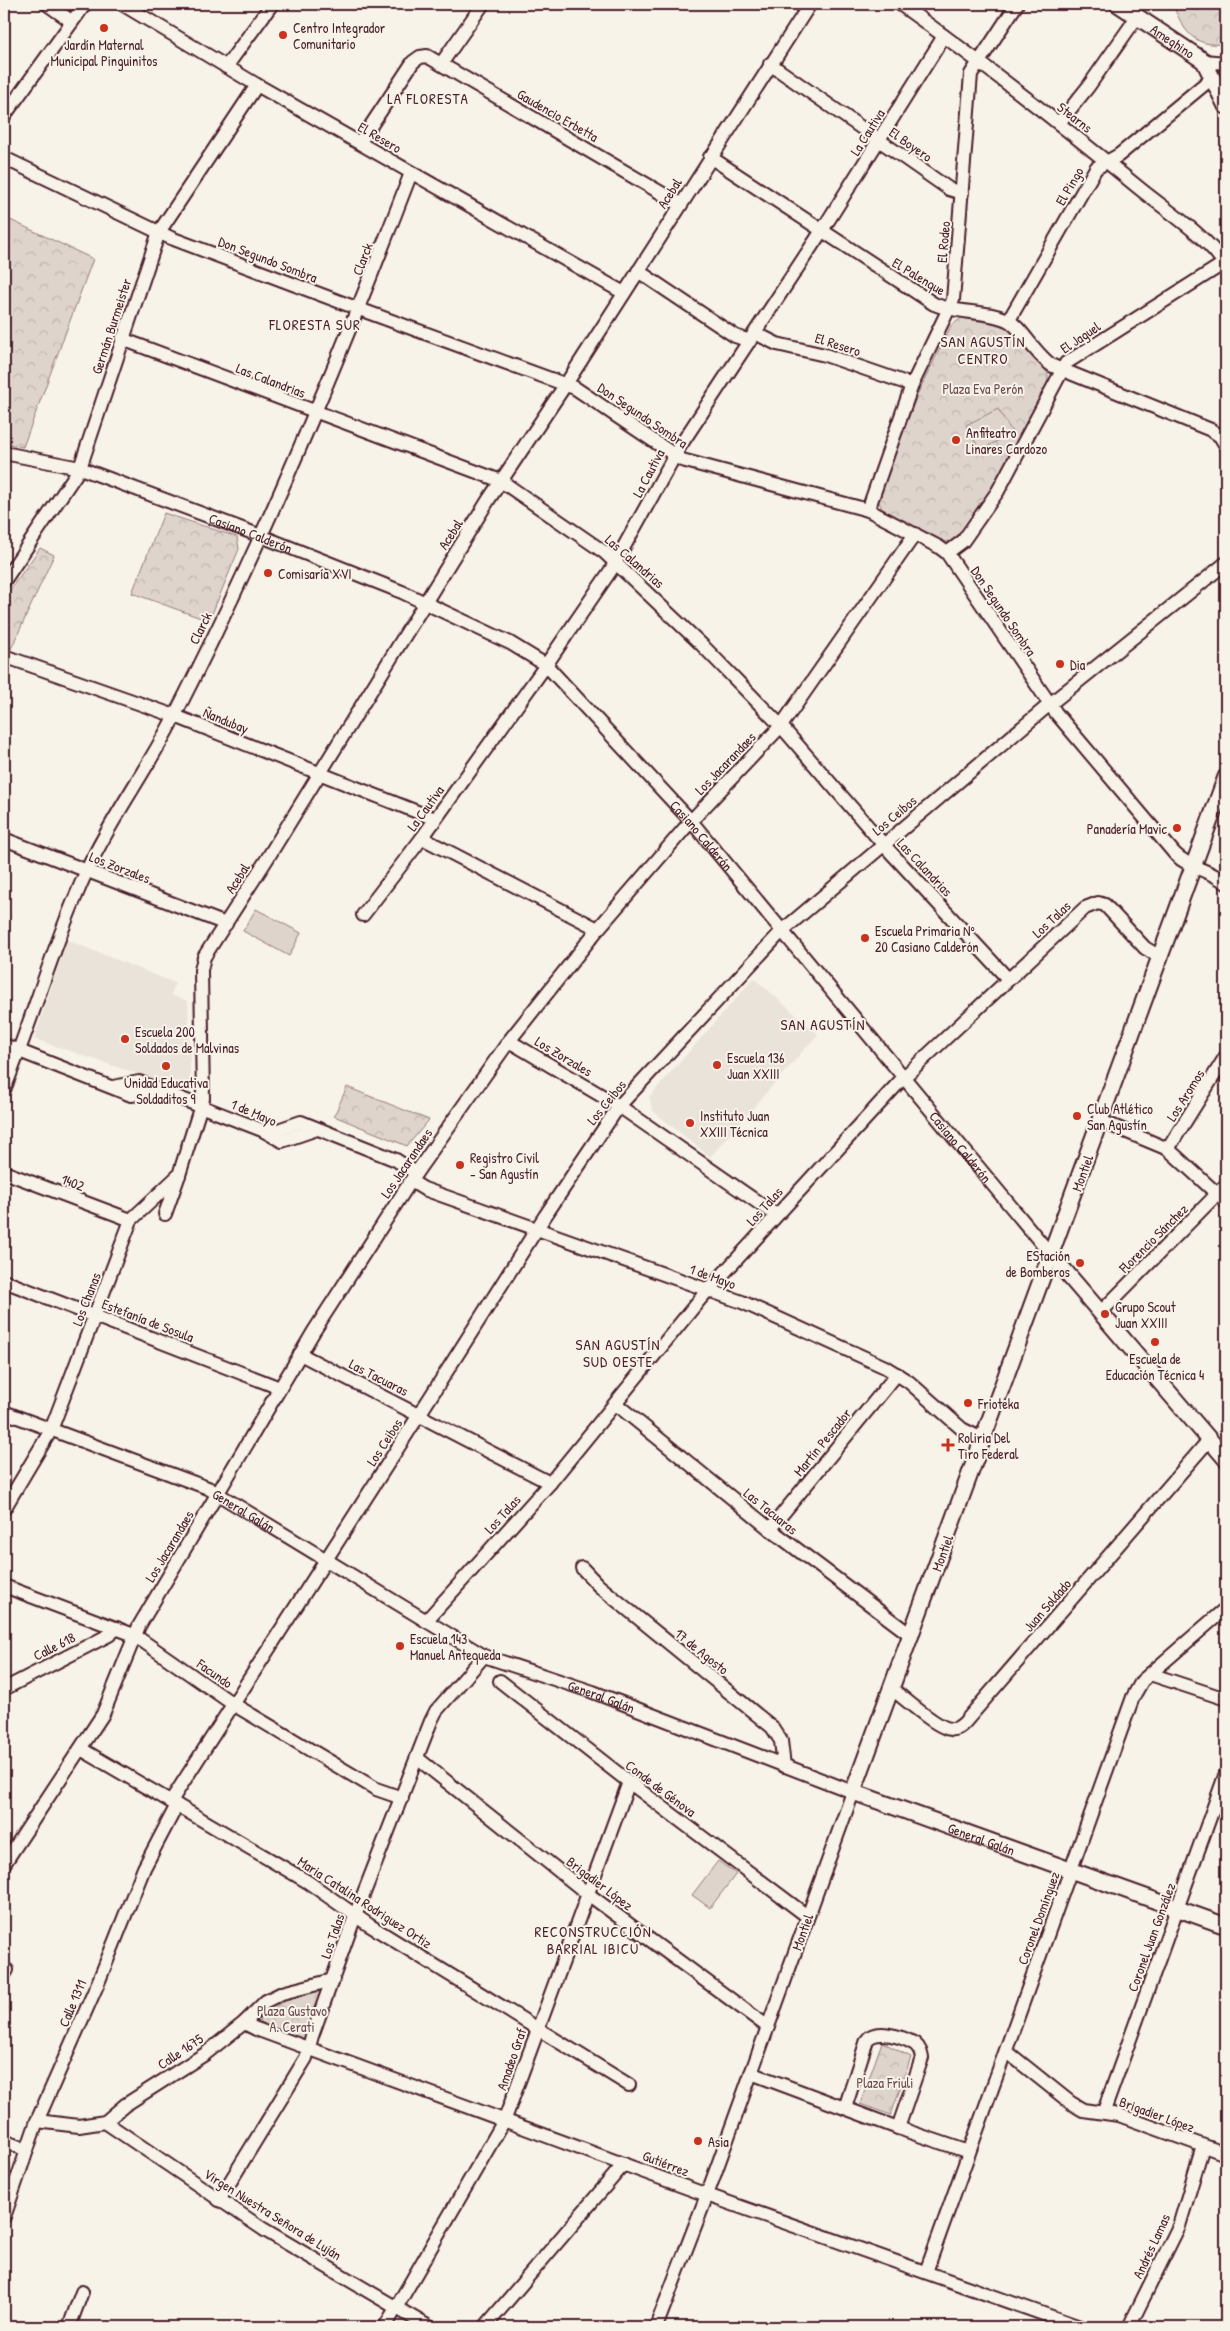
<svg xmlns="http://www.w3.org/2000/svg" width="1230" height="2331" viewBox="0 0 1230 2331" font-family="'Patrick Hand',sans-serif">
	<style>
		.built { fill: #eae3da }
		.forest { fill: url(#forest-crowns); stroke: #947a7c }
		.pitch { fill: #ded4cc; stroke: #947a7c }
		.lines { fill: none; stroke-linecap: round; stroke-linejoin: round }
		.minor-casing { stroke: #4a1f2b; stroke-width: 16 }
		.tertiary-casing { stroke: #4a1f2b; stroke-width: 19 }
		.minor { stroke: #f7f3e8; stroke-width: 12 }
		.tertiary { stroke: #f7f3e8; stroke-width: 15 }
		.poi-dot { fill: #c8321e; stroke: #f7f3e8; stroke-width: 2 }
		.labels { text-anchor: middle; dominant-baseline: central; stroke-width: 4; stroke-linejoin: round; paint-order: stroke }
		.poi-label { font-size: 14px; fill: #4a1f2b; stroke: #f7f3e8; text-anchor: start }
		.street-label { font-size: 14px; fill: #4a1f2b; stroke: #f7f3e8 }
		.park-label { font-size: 14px; fill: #6f4c53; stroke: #f7f3e8 }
		.neighbourhood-label { font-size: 15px; letter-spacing: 1px; fill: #4a1f2b; stroke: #f7f3e8 }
	</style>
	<defs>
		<pattern id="forest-crowns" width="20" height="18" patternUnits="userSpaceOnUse" patternTransform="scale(1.25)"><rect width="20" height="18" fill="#ded4cc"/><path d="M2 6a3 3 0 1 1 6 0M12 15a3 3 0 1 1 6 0" fill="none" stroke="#c0b6af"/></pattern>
	</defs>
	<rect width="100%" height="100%" fill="#f7f3e8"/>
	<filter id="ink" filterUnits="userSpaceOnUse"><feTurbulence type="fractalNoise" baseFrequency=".02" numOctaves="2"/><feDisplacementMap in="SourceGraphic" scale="10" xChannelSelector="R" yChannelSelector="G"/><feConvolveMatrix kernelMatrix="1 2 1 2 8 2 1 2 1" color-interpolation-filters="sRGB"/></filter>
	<g filter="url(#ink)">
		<g class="built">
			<polygon points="67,940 175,983 171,995 188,1001 191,1092 34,1039"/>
			<polygon points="754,978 818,1034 710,1157 653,1111 649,1097"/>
		</g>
		<g class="forest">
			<path d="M1172,4H1218L1226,27V44C1191,47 1185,31 1172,4Z"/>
			<polygon points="4,217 93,259 23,447 4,443"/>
			<polygon points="961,318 1005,325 1042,365 1048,374 1048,382 994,488 958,540 945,542 882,509 878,500 917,395 951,326"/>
			<polygon points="164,513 237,537 239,549 209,621 132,593"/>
			<polygon points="40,548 54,555 11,649 4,646 4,598"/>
			<polygon points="347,1087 429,1120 407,1146 334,1116"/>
			<polygon points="315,1990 320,1993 305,2037 300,2041 262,2026 259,2019 279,2004"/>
			<polygon points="882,2042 911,2057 891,2115 860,2104"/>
		</g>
		<g class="pitch">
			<polygon points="998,409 1012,432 980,451 966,425"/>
			<polygon points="256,909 301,933 289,956 243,931"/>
			<polygon points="718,1861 736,1874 710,1908 692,1895"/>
		</g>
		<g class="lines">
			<g class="minor-casing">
				<g id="minor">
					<polyline points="47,4 71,21"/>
					<polyline points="122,4 257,85 624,293"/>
					<path d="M900,4C981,62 1061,124 1139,188C1167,211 1203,233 1224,263"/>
					<polyline points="1204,61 1226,63"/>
					<polyline points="441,64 483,4"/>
					<polyline points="770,64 949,189 962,193"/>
					<polyline points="226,67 272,4"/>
					<polyline points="4,116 85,4"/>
					<polyline points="1059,123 1088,87 1137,17"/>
					<polyline points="360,142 413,62 420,57 427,56 680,204"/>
					<path d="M710,157L934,304C957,314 987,310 1007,320C1021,326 1036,356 1053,366L1211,430L1220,436L1226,446"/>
					<path d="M4,158L171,238L359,309L575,388L682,460L868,510L939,547L947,553L1056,713L1175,854C1190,869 1211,870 1226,883"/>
					<polyline points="638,271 735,336 750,341"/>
					<polyline points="1009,320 1096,168 1119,155 1212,78"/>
					<polyline points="755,333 777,344 825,355 912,385"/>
					<polyline points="122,339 501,481 604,552 702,645 781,726 883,844 1008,979"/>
					<path id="s1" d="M4,453L80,468L261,536L402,592L510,643L546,665L691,821L1052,1256"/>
					<polyline points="868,510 912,385 953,300 971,74 1017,4"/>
					<polyline points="947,553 963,541 998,491 1066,363 1226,262"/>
					<polyline points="4,581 80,468 159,232 257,85"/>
					<polyline points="4,656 175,716 435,819"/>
					<polyline points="422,838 598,929"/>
					<polyline points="4,839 226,924"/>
					<polyline points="363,915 422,838 546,665 611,570 680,446 821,232 944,36"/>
					<polyline points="509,1041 619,1106 776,1215"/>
					<polyline points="4,1045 131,1095 161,1091 139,1082 113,1087"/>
					<path d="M4,1090C33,1017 55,940 88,868C113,815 149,767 175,715C265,539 341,356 411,173"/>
					<polyline points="161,1091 262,1130 282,1141 317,1129"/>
					<polyline points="1101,1121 1168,1149 1226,1202"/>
					<polyline points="264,1130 278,1130 301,1122 396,1160 416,1173"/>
					<polyline points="1168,1149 1226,1056"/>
					<polyline points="4,1172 131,1220"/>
					<polyline points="411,1181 424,1189 742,1302 885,1367 909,1382 962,1429 984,1440"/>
					<polyline points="165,1214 179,1175"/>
					<polyline points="4,1281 280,1388"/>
					<polyline points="1101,1312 1226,1185"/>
					<polyline points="300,1354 550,1483"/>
					<polyline points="616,1404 770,1529 912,1636"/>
					<path id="s2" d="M4,1412L208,1488L484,1656L593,1692L853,1792L707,2195L656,2327"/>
					<polyline points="4,1509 51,1430 131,1220 179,1175 203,1099 201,970 204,957 267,859 489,499 566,384 810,4"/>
					<polyline points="770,1529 897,1374"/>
					<polyline points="582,1568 599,1586 772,1727 781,1741 784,1766"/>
					<polyline points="4,1586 134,1635 233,1704 376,1789 402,1798"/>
					<polyline points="426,1621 550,1483 701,1298 903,1078 1085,908 1098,903 1105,905 1145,948 1160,957"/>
					<polyline points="1150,1674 1226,1699"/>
					<polyline points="500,1681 629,1782 807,1916"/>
					<polyline points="4,1689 109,1635 117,1628"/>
					<path d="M892,1689C904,1698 938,1729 951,1729C957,1730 961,1726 965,1722L1209,1440"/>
					<polyline points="81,1749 308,1882 369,1925 629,2085"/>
					<polyline points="417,1758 588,1894 768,2027"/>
					<polyline points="171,1801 419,1415 545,1216 619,1106 782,931 1050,704 1226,563"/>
					<polyline points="4,1864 103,1714 139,1626 314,1331 416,1173 509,1041 598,929 691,821 781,726 915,534"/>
					<polyline points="4,1975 7,1970"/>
					<polyline points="244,2023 256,2029 707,2195 1080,2327"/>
					<polyline points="1006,2051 1071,2103 1083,2110 1119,2115 1226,2154"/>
					<polyline points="751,2073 898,2128 969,2152"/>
					<path d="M845,2108L867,2040C876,2028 903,2037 915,2044C920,2048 921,2053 922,2058L898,2128"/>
					<polyline points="1104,2111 1226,1773"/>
					<polyline points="37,2121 79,2126 105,2122 125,2105 205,2054 244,2023 266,2001 282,1993 333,1980"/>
					<polyline points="105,2122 263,2229 429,2327"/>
					<polyline points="4,2141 27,2150"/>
					<polyline points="219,2200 306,2058 312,2036 355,1916 431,1721 436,1711 484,1656"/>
					<polyline points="4,2217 37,2121 98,1983 144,1868 177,1805"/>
					<polyline points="926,2272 1133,1697 1142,1681 1226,1608"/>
					<polyline points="69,2327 82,2292"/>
					<polyline points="385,2327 505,2119 629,1782"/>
					<polyline points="485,2327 624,2164"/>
					<polyline points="1129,2327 1179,2226 1203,2146"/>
				</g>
			</g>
			<g class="tertiary-casing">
				<g id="tertiary">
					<path id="s3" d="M1118,4L1204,61L1226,106"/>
					<path id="s4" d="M1226,777L853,1792L1226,1926"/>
					<polyline points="1052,1256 1226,1459"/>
				</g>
			</g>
			<use href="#minor" class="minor"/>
			<use href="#tertiary" class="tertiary"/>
		</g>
	</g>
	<g class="poi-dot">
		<circle cx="104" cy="28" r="5"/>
		<circle cx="283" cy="35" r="5"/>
		<circle cx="956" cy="440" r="5"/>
		<circle cx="268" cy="573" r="5"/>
		<circle cx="1060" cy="664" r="5"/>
		<circle cx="1177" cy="828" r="5"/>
		<circle cx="865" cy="938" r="5"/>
		<circle cx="125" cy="1039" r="5"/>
		<circle cx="717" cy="1065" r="5"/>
		<circle cx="166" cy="1066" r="5"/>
		<circle cx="1077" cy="1116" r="5"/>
		<circle cx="690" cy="1123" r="5"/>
		<circle cx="460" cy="1165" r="5"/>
		<circle cx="1080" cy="1263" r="5"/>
		<circle cx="1105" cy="1314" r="5"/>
		<circle cx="1155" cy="1342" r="5"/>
		<circle cx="968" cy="1403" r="5"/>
		<path d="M945.5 1437.5h5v5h5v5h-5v5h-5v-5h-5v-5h5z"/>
		<circle cx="400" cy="1646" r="5"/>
		<circle cx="698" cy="2141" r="5"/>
	</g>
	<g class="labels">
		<g class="poi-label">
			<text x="293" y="27">Centro Integrador<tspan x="293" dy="16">Comunitario</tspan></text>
			<text x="104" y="44" text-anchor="middle">Jardín Maternal<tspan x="104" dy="16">Municipal Pinguinitos</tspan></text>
			<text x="966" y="432">Anfiteatro<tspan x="966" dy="16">Linares Cardozo</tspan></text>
			<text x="278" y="573">Comisaría XVI</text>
			<text x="1070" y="664">Dia</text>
			<text x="1167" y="828" text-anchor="end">Panadería Mavic</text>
			<text x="875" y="930">Escuela Primaria Nº<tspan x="875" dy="16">20 Casiano Calderón</tspan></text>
			<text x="135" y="1031">Escuela 200<tspan x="135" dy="16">Soldados de Malvinas</tspan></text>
			<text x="727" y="1057">Escuela 136<tspan x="727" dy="16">Juan XXIII</tspan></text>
			<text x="166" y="1082" text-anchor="middle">Unidad Educativa<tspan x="166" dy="16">Soldaditos 9</tspan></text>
			<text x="1087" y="1108">Club Atlético<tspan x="1087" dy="16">San Agustín</tspan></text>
			<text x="700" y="1115">Instituto Juan<tspan x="700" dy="16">XXIII Técnica</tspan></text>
			<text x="470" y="1157">Registro Civil<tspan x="470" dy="16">- San Agustín</tspan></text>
			<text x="1070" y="1255" text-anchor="end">EStación<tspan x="1070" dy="16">de Bomberos</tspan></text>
			<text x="1115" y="1306">Grupo Scout<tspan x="1115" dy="16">Juan XXIII</tspan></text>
			<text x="1155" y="1358" text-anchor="middle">Escuela de<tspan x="1155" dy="16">Educación Técnica 4</tspan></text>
			<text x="978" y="1403">Frioteka</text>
			<text x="958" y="1437">Roliria Del<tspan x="958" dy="16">Tiro Federal</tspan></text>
			<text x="410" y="1638">Escuela 143<tspan x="410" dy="16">Manuel Antequeda</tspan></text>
			<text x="708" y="2141">Asia</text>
		</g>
		<g class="street-label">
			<text stroke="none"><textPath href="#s3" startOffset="66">Ameghino</textPath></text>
			<text transform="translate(558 115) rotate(30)">Gaudencio Erbetta</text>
			<text transform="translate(1075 117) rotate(38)">Stearns</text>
			<text transform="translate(867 132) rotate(-58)">La Cautiva</text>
			<text transform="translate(380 137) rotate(30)">El Resero</text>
			<text transform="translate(911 144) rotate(35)">El Boyero</text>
			<text transform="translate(1069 186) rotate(-60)">El Pingo</text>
			<text transform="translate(669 193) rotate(-58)">Acebal</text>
			<text transform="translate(943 242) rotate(-85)">El Rodeo</text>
			<text transform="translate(268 259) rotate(21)">Don Segundo Sombra</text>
			<text transform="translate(362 259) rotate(-69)">Clarck</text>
			<text transform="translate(919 276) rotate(31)">El Palenque</text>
			<text transform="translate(111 326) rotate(-72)">Germán Burmeister</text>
			<text transform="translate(1080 337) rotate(-34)">El Jaguel</text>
			<text transform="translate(838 344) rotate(18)">El Resero</text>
			<text transform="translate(271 380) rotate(21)">Las Calandrias</text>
			<text transform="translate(643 415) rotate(34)">Don Segundo Sombra</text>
			<text transform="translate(648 473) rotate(-62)">La Cautiva</text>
			<text stroke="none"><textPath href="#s1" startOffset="260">Casiano Calderón</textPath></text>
			<text transform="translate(450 534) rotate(-58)">Acebal</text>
			<text transform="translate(635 561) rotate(41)">Las Calandrias</text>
			<text transform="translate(1004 611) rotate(56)">Don Segundo Sombra</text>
			<text transform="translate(200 628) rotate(-64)">Clarck</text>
			<text transform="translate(226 720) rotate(22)">Ñandubay</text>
			<text transform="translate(725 763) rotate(-46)">Los Jacarandaes</text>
			<text transform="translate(425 808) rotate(-54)">La Cautiva</text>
			<text transform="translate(894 815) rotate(-40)">Los Ceibos</text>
			<text stroke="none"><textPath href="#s1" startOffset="815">Casiano Calderón</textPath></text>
			<text transform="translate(120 867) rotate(21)">Los Zorzales</text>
			<text transform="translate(925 867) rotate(47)">Las Calandrias</text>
			<text transform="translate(237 878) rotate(-58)">Acebal</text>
			<text transform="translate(1051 919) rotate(-43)">Los Talas</text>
			<text transform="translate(564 1056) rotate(31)">Los Zorzales</text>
			<text transform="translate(1185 1095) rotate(-58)">Los Aromos</text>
			<text transform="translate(606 1102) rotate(-51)">Los Ceibos</text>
			<text transform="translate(254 1112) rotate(23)">1 de Mayo</text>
			<text stroke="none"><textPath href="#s1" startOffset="1220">Casiano Calderón</textPath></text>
			<text transform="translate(406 1163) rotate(-56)">Los Jacarandaes</text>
			<text transform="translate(1082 1173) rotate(-70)">Montiel</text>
			<text transform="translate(73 1182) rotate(21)">1402</text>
			<text transform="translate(764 1206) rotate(-48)">Los Talas</text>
			<text transform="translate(1153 1238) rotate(-45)">Florencio Sánchez</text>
			<text transform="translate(713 1276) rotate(20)">1 de Mayo</text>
			<text transform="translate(86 1299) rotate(-69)">Los Chanas</text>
			<text transform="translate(148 1320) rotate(21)">Estefanía de Sosula</text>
			<text transform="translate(379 1377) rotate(27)">Las Tacuaras</text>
			<text transform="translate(384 1442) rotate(-57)">Los Ceibos</text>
			<text transform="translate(822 1442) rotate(-51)">Martín Pescador</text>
			<text stroke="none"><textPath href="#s2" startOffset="260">General Galán</textPath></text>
			<text transform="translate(771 1511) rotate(39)">Las Tacuaras</text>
			<text transform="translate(502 1514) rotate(-48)">Los Talas</text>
			<text transform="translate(169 1546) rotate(-59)">Los Jacarandaes</text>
			<text transform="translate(942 1553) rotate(-70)">Montiel</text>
			<text transform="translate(1047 1605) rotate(-49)">Juan Soldado</text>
			<text transform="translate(54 1646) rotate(-27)">Calle 618</text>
			<text transform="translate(702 1651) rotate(39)">17 de Agosto</text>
			<text transform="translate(215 1673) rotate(35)">Facundo</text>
			<text stroke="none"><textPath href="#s2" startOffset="665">General Galán</textPath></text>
			<text transform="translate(661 1788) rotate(37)">Conde de Génova</text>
			<text stroke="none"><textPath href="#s4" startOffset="1218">General Galán</textPath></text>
			<text transform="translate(600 1883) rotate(37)">Brigadier López</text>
			<text transform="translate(365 1902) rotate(33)">Maria Catalina Rodriguez Ortiz</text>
			<text transform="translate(1038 1918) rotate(-70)">Coronel Domínguez</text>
			<text transform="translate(802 1932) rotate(-70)">Montiel</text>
			<text transform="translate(332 1936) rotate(-71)">Los Talas</text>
			<text transform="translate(1151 1937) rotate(-70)">Coronel Juan González</text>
			<text transform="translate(72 2003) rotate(-67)">Calle 1311</text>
			<text transform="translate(180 2051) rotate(-34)">Calle 1675</text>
			<text transform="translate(511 2059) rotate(-71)">Amadeo Graf</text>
			<text transform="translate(1157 2114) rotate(20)">Brigadier López</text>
			<text transform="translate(666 2163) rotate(21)">Gutiérrez</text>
			<text transform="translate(273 2214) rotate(32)">Virgen Nuestra Señora de Luján</text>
			<text transform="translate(1151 2246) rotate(-65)">Andrés Lamas</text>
		</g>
		<g class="park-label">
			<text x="983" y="388">Plaza Eva Perón</text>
			<text x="292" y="2010">Plaza Gustavo<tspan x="292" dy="16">A. Cerati</tspan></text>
			<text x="885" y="2082">Plaza Friuli</text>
		</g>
		<g class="neighbourhood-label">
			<text x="428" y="98">LA FLORESTA</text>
			<text x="315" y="324">FLORESTA SUR</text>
			<text x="983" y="341">SAN AGUSTÍN<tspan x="983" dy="17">CENTRO</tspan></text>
			<text x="823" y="1024">SAN AGUSTÍN</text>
			<text x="618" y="1344">SAN AGUSTÍN<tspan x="618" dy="17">SUD OESTE</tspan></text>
			<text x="593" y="1931">RECONSTRUCCIÓN<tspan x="593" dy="17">BARRIAL IBICU</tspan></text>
		</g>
	</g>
	<rect width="1230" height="2331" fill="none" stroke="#f7f3e8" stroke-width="20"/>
	<rect x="10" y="10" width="1210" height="2311" fill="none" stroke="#4a1f2b" stroke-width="2" filter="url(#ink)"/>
</svg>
